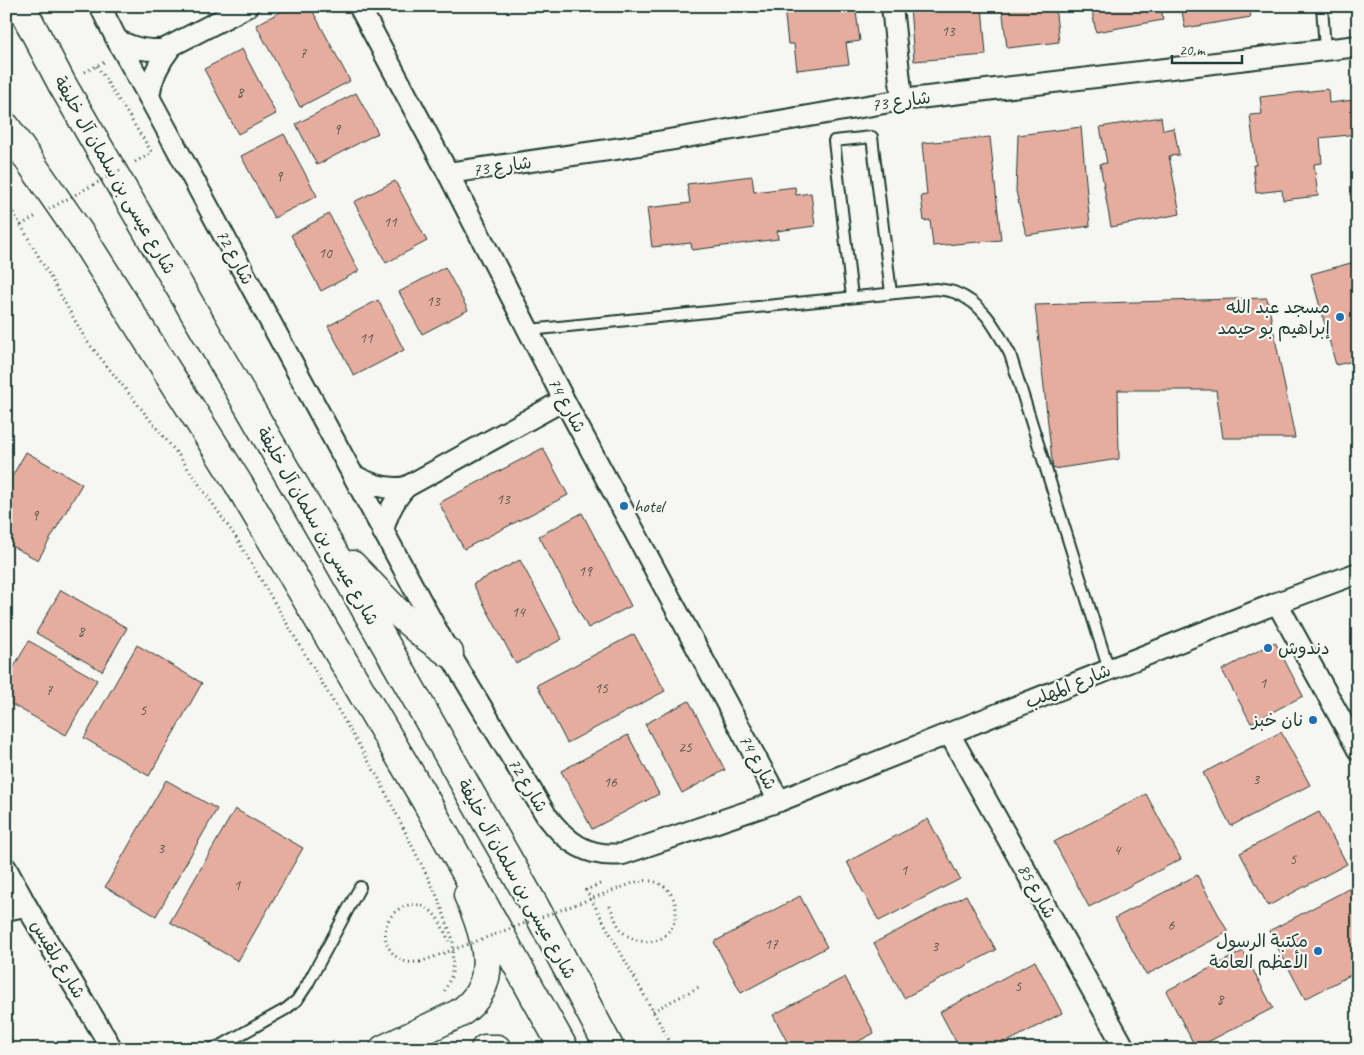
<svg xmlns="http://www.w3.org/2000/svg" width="1364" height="1055" viewBox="0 0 1364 1055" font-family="Caveat,'Playpen Sans Arabic',sans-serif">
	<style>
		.building { fill: #e6ad9f; stroke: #1f3d34 }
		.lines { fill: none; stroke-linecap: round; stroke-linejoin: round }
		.lane-casing { stroke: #1f3d34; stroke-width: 14 }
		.street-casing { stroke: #1f3d34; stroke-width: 24 }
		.secondary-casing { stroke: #1f3d34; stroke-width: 31 }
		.highway-casing { stroke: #1f3d34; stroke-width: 31 }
		.path { stroke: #1f3d34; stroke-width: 3; stroke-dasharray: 1 4; stroke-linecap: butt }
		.lane { stroke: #f6f6f2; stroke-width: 10 }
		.street { stroke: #f6f6f2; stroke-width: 20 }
		.secondary { stroke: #f6f6f2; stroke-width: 28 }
		.highway { stroke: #f6f6f2; stroke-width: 28 }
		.path-bridge { stroke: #1f3d34; stroke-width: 3; stroke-dasharray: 1 4; stroke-linecap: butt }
		.poi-dot { fill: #1f6fb2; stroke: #f6f6f2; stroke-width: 2 }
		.labels { text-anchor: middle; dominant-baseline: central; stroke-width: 4.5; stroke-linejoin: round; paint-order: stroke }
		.number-label { font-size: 15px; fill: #51594f }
		.street-label { font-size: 18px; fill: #1f3d34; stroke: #f6f6f2 }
		.poi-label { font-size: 18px; fill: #1f3d34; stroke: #f6f6f2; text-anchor: end }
	</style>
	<rect width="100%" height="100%" fill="#f6f6f2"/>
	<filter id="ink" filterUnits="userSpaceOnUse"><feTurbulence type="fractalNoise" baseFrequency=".02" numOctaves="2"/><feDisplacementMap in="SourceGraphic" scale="10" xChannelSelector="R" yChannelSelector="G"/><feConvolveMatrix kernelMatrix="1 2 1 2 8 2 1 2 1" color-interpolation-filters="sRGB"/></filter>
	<g filter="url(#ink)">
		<g class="building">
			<polygon points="291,6 310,6 350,81 300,107 256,25"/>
			<polygon points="793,6 844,6 845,13 856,12 860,41 846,43 849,64 797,70 794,44 788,44 784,7"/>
			<polygon points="910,6 982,6 986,55 914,61"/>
			<polygon points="1002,6 1055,6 1059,42 1007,48"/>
			<polygon points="1091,6 1161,6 1163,20 1096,32"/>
			<polygon points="1181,6 1249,6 1251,17 1185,28"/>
			<polygon points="242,49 276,114 238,134 204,69"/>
			<polygon points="1352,82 1358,82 1358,134 1320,138 1322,163 1314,164 1318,196 1283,200 1282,190 1256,193 1253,165 1256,165 1250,115 1262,114 1260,97 1328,89 1329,103 1354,100"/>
			<polygon points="356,93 378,133 317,165 296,124"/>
			<polygon points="1161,117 1163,130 1174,128 1179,155 1169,156 1180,214 1111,227 1100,164 1107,163 1100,127"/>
			<polygon points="1081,127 1090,226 1026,235 1016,191 1018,135"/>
			<polygon points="284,134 317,196 274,218 241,156"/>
			<polygon points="990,137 1001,240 933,246 930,220 924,221 921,196 927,195 922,143"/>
			<polygon points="752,176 754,192 795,187 796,195 811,193 815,226 777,231 778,239 692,250 691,243 652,247 647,208 690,203 687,184"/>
			<polygon points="395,181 427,241 386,263 354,202"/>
			<polygon points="329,214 359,271 321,291 291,235"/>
			<polygon points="1358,261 1358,360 1336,365 1311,274"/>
			<polygon points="445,267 468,310 422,334 399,292"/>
			<polygon points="1267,298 1295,438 1223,438 1216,390 1118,390 1119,459 1053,469 1035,305"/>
			<polygon points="378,300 404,350 354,376 328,326"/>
			<polygon points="543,448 568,495 464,549 439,503"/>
			<polygon points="26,452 82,484 38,560 6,543 6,487"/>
			<polygon points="582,513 631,606 588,628 539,536"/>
			<polygon points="520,560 562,639 516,664 473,584"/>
			<polygon points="61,590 127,628 102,671 36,633"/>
			<polygon points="634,634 665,691 567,743 537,685"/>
			<polygon points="29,641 97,680 66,735 6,701 6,680"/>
			<polygon points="1275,642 1303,696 1251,723 1222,670"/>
			<polygon points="137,645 202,683 149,776 84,738"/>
			<polygon points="689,701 725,770 682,793 645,724"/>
			<polygon points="1281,732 1310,785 1231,826 1203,773"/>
			<polygon points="628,735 659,794 592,829 561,771"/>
			<polygon points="166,780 217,809 156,916 105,887"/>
			<polygon points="1146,794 1181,859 1089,907 1054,842"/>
			<polygon points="235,809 303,848 238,961 170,922"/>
			<polygon points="1319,812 1347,864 1268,906 1240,853"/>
			<polygon points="928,819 960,879 879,921 847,862"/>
			<polygon points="1197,875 1228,932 1146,975 1115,918"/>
			<polygon points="1358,884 1358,971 1305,999 1269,931"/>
			<polygon points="966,895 996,950 904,998 874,943"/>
			<polygon points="800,896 827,947 741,993 714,942"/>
			<polygon points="1243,951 1273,1008 1196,1048 1166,991"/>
			<polygon points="1035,961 1062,1013 994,1049 960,1049 940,1012"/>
			<polygon points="845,977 874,1033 844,1049 791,1049 773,1015"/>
		</g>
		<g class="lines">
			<g class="lane-casing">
				<g id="lane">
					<polyline points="1322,6 1325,50"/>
					<polyline points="852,297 834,141 872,137 891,293"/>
					<path d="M529,330L936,289C942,290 950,290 956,293C984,304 996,329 1010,354L1109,670"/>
					<polyline points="211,1049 222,1045 286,1009 297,1000 307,985 360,887"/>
				</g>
			</g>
			<g class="street-casing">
				<g id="street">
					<path d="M100,6L117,40L149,97L449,653L546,815C566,842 587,858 623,854L779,801L1277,603L1358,573"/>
					<polyline points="359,6 448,173 564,400 779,801"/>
					<polyline points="892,6 902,100"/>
					<path d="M117,40C133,48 147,52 165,49L248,6"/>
					<path d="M149,97C151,78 159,62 171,47"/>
					<polyline points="448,173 622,148 902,100 1358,46"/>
					<path d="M353,475C369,484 387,491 406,487L564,400"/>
					<path d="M383,532C386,516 395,499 406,487"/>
					<polyline points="1277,603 1358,750"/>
					<polyline points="949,733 1125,1049"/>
					<polyline points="6,868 27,907 112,1049"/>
					<polyline points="6,910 20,907 27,907"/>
				</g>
			</g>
			<g class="secondary-casing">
				<g id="secondary">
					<path d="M384,1049L458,1014C503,986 486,935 468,895"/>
					<polyline points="485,1049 497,1049"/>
				</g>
			</g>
			<g class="highway-casing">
				<g id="highway">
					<polyline points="21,6 62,84 324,536 536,909 610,1049"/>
					<polyline points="6,127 85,241 238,483 426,801 564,1049"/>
					<polyline points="352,565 396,611 424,635 449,653"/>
				</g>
			</g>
			<g class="path">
				<polyline points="97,66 153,154"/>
				<polyline points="85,72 106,61"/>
				<polyline points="135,162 152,153"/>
				<polyline points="6,199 86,340 180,457 235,536 379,779 438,898 453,940 452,975 444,992"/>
				<polyline points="21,225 38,215"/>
				<polyline points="600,884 586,890 674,1049"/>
				<path d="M610,906C614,915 617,927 624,933C630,938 635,940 642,941C671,947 687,910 667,889C663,885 656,881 650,881C646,880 642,881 639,881"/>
				<path d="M420,962C415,962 409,963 404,961C397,959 391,952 388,946C375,918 409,892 431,911C440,919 444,931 449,941"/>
				<polyline points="653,1011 699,987"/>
			</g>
			<use href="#lane" class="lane"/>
			<use href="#street" class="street"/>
			<use href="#secondary" class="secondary"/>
			<use href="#highway" class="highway"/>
			<g class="path-bridge">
				<polyline points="49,209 122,169"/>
				<polyline points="420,962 639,881"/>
			</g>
		</g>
	</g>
	<g class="poi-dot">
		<circle cx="1340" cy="317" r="5"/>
		<circle cx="624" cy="506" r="5"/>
		<circle cx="1268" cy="648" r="5"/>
		<circle cx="1313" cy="720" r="5"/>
		<circle cx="1318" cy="951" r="5"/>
	</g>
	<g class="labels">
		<g class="number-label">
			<text x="948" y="31">13</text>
			<text x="303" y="53">7</text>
			<text x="240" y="92">8</text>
			<text x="337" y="129">9</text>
			<text x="279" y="176">9</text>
			<text x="390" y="222">11</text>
			<text x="325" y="253">10</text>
			<text x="433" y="301">13</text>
			<text x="366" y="338">11</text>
			<text x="503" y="499">13</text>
			<text x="35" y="515">9</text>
			<text x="585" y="571">19</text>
			<text x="518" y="612">14</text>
			<text x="81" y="631">8</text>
			<text x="1263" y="683">1</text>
			<text x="601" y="688">15</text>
			<text x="49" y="690">7</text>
			<text x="143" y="710">5</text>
			<text x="685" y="747">25</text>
			<text x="1256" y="779">3</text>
			<text x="610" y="782">16</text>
			<text x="161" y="848">3</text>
			<text x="1117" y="850">4</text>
			<text x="1293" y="859">5</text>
			<text x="904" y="870">1</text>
			<text x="237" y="885">1</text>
			<text x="1171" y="925">6</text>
			<text x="771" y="944">17</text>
			<text x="935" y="946">3</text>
			<text x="1018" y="986">5</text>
			<text x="1220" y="999">8</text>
		</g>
		<g class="street-label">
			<text transform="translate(901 101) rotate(-8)">شارع 73</text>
			<text transform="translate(502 166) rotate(-8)">شارع 73</text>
			<text transform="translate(115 175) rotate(60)">شارع عيسى بن سلمان آل خليفة</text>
			<text transform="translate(235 257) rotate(62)">شارع 72</text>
			<text transform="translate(567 405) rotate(62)">شارع 74</text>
			<text transform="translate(318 526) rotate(60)">شارع عيسى بن سلمان آل خليفة</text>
			<text transform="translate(1068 686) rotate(-22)">شارع المهلب</text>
			<text transform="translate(758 762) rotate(62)">شارع 74</text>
			<text transform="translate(528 785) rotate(59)">شارع 72</text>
			<text transform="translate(517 879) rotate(61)">شارع عيسى بن سلمان آل خليفة</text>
			<text transform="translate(1037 891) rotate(61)">شارع 85</text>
			<text transform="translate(58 959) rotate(59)">شارع بلقيس</text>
		</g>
		<g class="poi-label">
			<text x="1330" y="307">مسجد عبد الله<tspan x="1330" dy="21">إبراهيم بو حيمد</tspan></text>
			<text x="634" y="506" text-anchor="start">hotel</text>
			<text x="1278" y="648" text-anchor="start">دندوش</text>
			<text x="1303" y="720">نان خبز</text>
			<text x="1308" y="941">مكتبة الرسول<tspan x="1308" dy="21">الأعظم العامة</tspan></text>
		</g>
	</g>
	<rect width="1364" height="1055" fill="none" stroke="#f6f6f2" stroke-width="25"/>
	<rect x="12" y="12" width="1339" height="1030" fill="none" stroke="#1f3d34" stroke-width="2" filter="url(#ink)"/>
	<path d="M1172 55v8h70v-8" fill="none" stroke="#1f3d34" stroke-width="2.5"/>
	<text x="1179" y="55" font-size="15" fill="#1f3d34" stroke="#f6f6f2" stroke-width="4" paint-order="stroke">20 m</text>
</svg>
